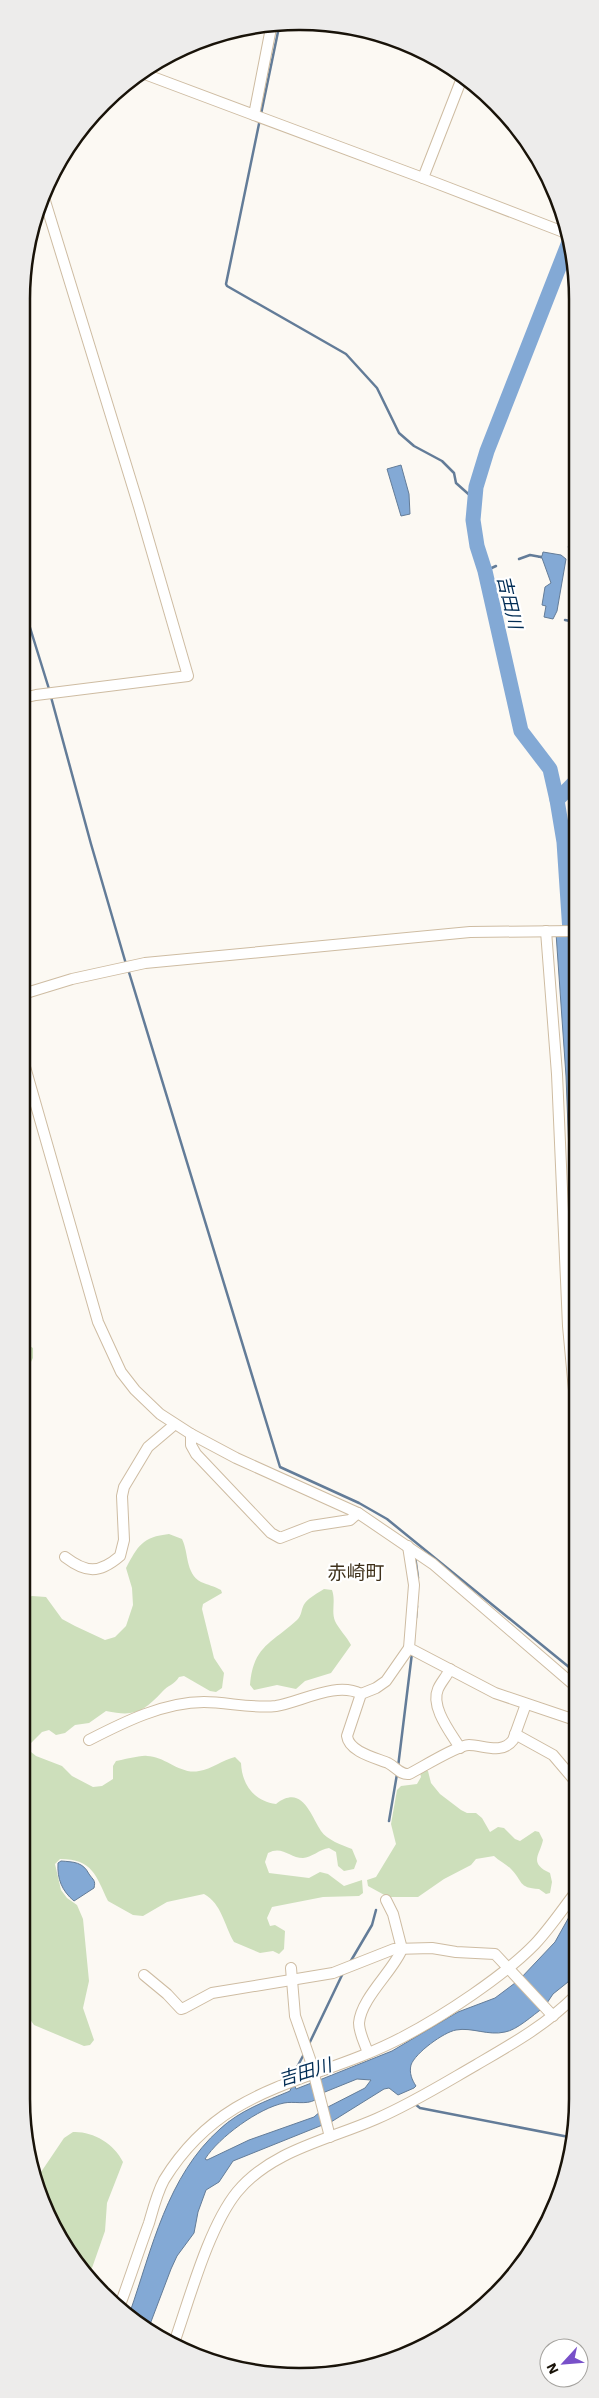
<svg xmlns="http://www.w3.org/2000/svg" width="599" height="2398" viewBox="0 0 599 2398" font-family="'Work Sans','Noto Sans JP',sans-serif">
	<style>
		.green { fill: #cddfbb }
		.water { fill: #83a9d5; stroke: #637c98 }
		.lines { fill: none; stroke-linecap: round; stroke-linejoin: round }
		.stream { stroke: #637c98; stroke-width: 2.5 }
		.river { stroke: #83a9d5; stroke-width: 15 }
		.minor-casing { stroke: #cebca2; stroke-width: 12 }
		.minor { stroke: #fff; stroke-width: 10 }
		.labels { text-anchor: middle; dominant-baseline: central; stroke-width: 4.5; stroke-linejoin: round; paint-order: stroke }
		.water-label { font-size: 18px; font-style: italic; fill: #022d55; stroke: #fff }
		.quarter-label { font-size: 19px; fill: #3f311b; stroke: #fff }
		.rim { fill: none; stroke: #191309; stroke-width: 2.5 }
	</style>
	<rect width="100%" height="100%" fill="#fcf9f3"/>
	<g class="green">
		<polygon points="22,1342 33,1348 33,1358 22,1379"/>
		<path d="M169,1534L182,1539C189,1553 185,1573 201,1582C208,1585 214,1586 221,1590L222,1593L203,1604L202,1609L214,1658L224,1673L222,1688L216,1692L210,1691L184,1676L179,1677C174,1685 168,1685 162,1692C143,1712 135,1717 106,1711L89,1723L75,1725L65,1733L56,1735L49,1730L42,1732L29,1745L31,1752L36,1756L62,1766L72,1776L93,1787L102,1786L113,1779V1766L116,1761C123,1760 141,1755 147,1756C165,1756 180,1775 199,1771C212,1769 222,1760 235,1757L241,1763C242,1785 254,1801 276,1804C302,1784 310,1814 321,1831C327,1840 342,1845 352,1849L357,1861L354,1869L344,1871L338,1866L336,1852L329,1848C320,1849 311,1858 303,1858C290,1858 282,1845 268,1853L265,1862L269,1873L309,1878L320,1872L328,1874L344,1886L362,1880L363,1893L359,1896L323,1897L272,1907L267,1918L270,1926L275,1925L285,1931L284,1949L279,1954L273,1951L260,1953L234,1942C224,1925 222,1904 204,1894L167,1902L143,1916L133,1915L108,1901C96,1876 93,1859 60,1859L55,1864L61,1890L67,1898L77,1905L83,1919L89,1981L83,2008L94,2040L90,2045L84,2046L34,2025L24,2011L21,1975L22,1599L32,1596L46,1597L62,1619L75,1626L105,1640L115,1637L126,1626L133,1605L132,1588L126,1568C138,1546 142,1537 169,1534Z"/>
		<path d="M324,1589L332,1590C336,1601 331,1611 335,1621C338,1628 347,1637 351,1645L331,1673L305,1681L296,1689L277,1685L254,1690L250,1685C253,1646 272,1643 297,1620C302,1616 301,1608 305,1603C310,1597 318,1593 324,1589Z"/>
		<path d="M425,1769L428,1771L431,1783L440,1794L461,1810L467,1813H476L482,1818L490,1832L498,1827L504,1828L515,1839L520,1841L535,1831L539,1832L543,1840C540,1855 528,1863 550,1873L552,1882L550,1893L546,1894L539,1889C518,1888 523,1881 511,1869C506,1864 499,1861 494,1856L476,1859L471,1865L444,1879L418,1897H388L368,1886L367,1880L376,1877L396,1844L391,1824L397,1790L401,1786L417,1784L421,1777L420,1773Z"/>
		<polygon points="21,2078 31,2091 29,2107 25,2116 21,2098"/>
		<path d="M73,2132C92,2131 114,2143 123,2162L107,2203L105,2231L92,2268V2284L42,2205L37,2178L64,2138Z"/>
	</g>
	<g class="water">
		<polygon points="401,465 409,494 410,514 401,516 387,469"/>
		<polygon points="543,552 561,555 566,559 557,611 553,619 544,617 546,606 542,605 545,587 551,583 542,558 538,557 542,556"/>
		<polygon points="556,933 575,933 575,1307 566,1076"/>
		<path d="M61,1861C74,1862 83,1862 89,1874C93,1880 96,1880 94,1888L74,1901C62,1891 57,1879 58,1863Z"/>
		<polygon points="575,1913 575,1970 568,1982 553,1994 545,2006 520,1979 555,1942 569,1917"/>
		<path d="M519,1980L543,2008C533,2015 517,2030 505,2032C488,2036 472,2027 456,2030C444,2032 415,2053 411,2065C409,2073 412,2080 416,2086L414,2088L398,2095L389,2088L384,2089L331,2122L324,2109L365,2088L371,2080L357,2079L320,2094L317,2081L392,2051L458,2012L495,1998Z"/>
		<path d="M314,2082L318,2096L315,2100C306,2105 294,2101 284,2103C259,2108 219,2137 205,2159L207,2160L249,2140L314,2117L322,2110L325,2124L233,2161L219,2182L206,2190L198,2212L194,2233L177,2256L171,2269L149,2327L130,2312C152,2249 167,2176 220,2129C239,2111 266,2101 290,2091L291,2088L295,2086L296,2089Z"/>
	</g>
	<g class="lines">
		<g class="stream">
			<polyline points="261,114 279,27"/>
			<polyline points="260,119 226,284 227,286 346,354 377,388 399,433 414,446 442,461 454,473 456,483 474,499"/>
			<polyline points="569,547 575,515"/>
			<polyline points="519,559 530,555 541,557"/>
			<polyline points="485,571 496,566"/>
			<polyline points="23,605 49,689"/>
			<polyline points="565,620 575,622"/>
			<polyline points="51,697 91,844 126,964"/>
			<polyline points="128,969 280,1467 359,1503 387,1519 575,1672"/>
			<polyline points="415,1556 418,1578"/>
			<polyline points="416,1618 417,1606"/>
			<polyline points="398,1767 412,1653"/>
			<polyline points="389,1821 397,1774"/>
			<polyline points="349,1964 372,1925 376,1910"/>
			<polyline points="309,2044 343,1973"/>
			<polyline points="294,2073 304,2054"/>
			<polyline points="415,2104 420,2108 574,2138"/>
		</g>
		<g class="river">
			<polyline points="569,242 487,451 476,487 473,520 477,546 485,571 521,731 550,769 557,800 564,842 571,947"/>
			<polyline points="557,800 575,782"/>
		</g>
		<g class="minor-casing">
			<g id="minor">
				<polyline points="142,73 254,115 271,28"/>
				<polyline points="462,78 423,178 566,233"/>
				<polyline points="254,115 423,178"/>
				<polyline points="23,698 36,695 188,676 139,507 45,201"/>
				<polyline points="546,931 557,1074 568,1326 575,1401"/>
				<polyline points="23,994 72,979 145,963 470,932 575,931"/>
				<polyline points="23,1060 98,1322 121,1372 135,1390 160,1414 191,1434 236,1458 358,1513 433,1564 575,1686"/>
				<polyline points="191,1434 191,1445 196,1454 271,1533 280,1538 311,1526 350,1520 358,1513"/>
				<polyline points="408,1546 414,1585 409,1648 495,1693 575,1720"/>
				<path d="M65,1557C86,1573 99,1574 120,1556L124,1540L122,1496L124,1487L148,1447L174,1425"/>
				<path d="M409,1648L386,1681L376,1688L361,1694L347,1736C349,1752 376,1758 388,1763C396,1767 400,1775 409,1774C421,1768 458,1745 469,1745C483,1745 502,1755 513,1740L526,1704"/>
				<path d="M450,1669C447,1676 441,1682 438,1689C430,1707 451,1733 460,1748"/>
				<polyline points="515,1734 553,1755 575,1781"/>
				<path d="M89,1740C124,1722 164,1702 204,1702C227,1702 253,1709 276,1706C301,1702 336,1681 361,1694"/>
				<polyline points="291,1968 295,2016 310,2059 330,2137"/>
				<polyline points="144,1975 167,1994 181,2009 184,2008 212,1993 333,1973 394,1949 432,1948 456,1952 495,1954 553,2016"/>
				<path d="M368,2053C365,2044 359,2033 359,2023C361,1998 394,1970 402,1949L393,1914L386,1900"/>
				<path d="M120,2305C130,2278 139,2250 149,2223C153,2209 157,2193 164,2180C225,2081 312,2085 403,2037C443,2016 504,1976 535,1944C550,1928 562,1910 575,1893"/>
				<path d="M173,2346C189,2301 208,2228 237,2192C272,2150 328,2140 376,2119C411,2104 443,2084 476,2065C512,2044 546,2025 575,1996"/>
			</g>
		</g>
		<use href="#minor" class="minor"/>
	</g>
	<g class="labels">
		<g class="water-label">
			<text transform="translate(510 602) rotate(77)">吉田川</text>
			<text transform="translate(305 2072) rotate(-17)">吉田川</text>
		</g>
		<g class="quarter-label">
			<text x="356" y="1572">赤崎町</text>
		</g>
	</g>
	<path d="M0 0H599V2398H0ZM299 30H300A269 269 0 0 1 569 299V2099A269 269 0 0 1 300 2368H299A269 269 0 0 1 30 2099V299A269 269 0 0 1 299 30Z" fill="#edeceb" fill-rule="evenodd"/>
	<path class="rim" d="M299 30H300A269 269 0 0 1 569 299V2099A269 269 0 0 1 300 2368H299A269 269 0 0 1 30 2099V299A269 269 0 0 1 299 30Z"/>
	<g transform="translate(564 2363) rotate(244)"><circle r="24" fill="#ffffff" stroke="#a3a19d"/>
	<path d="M0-4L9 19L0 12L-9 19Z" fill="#7850c9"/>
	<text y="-8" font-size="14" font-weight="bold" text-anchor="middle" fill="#191309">N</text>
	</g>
</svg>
